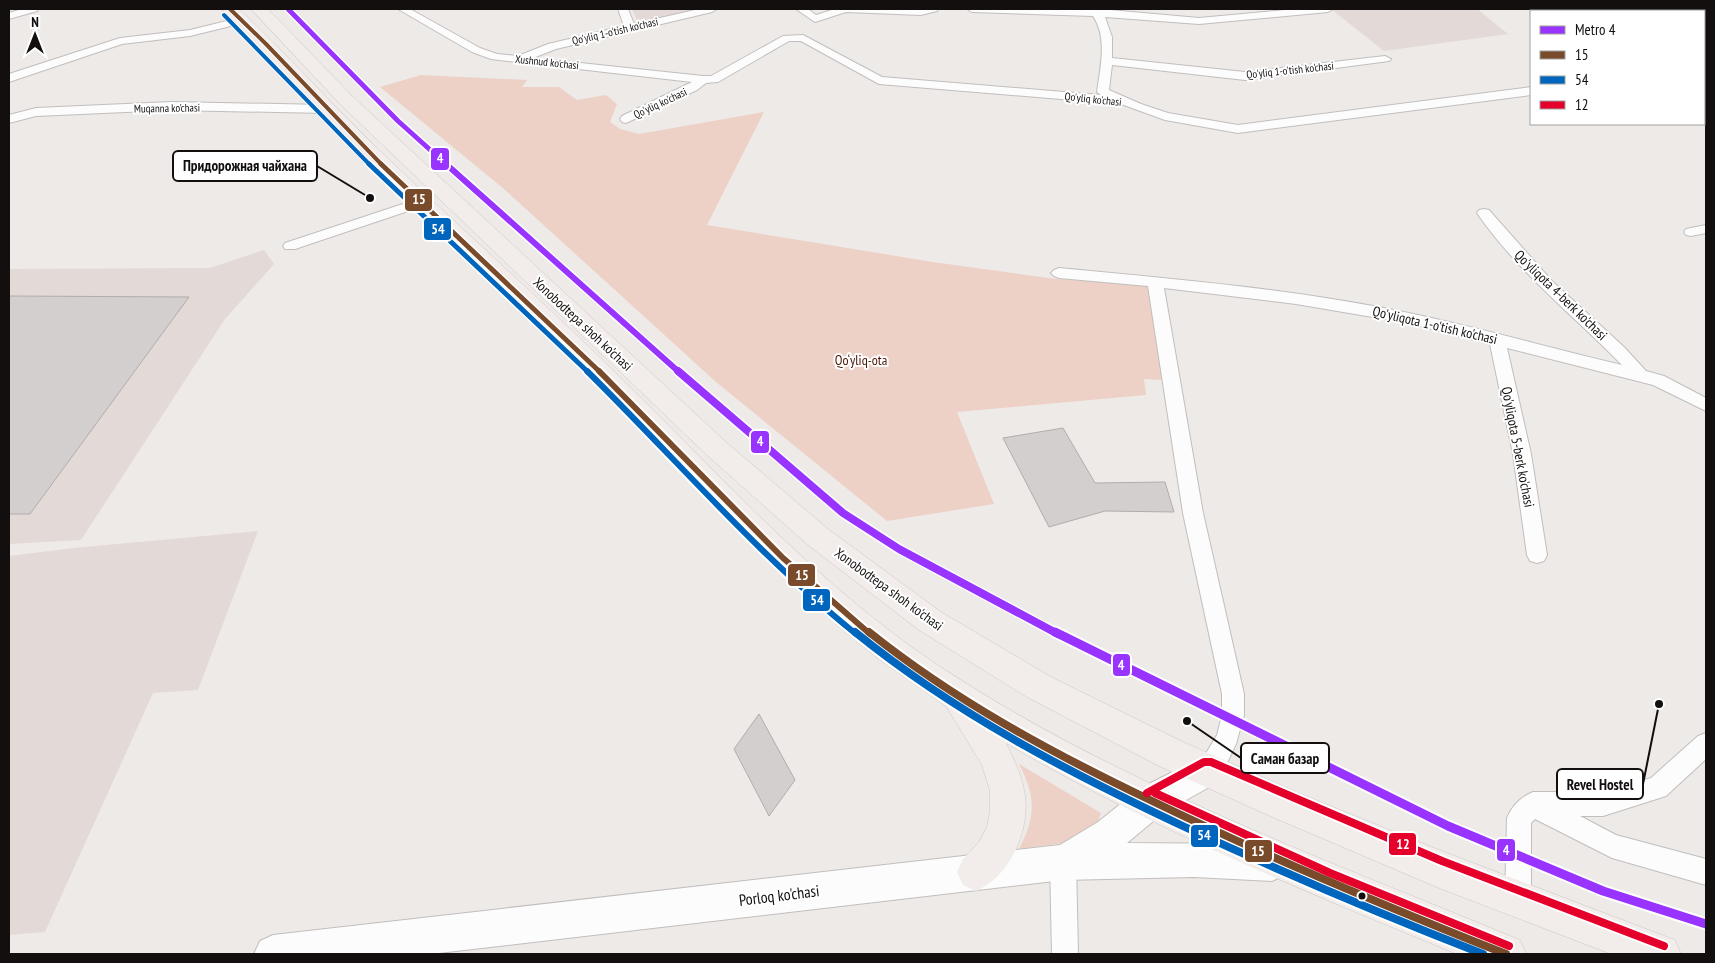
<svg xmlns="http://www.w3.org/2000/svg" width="1715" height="963" viewBox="0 0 1715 963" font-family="'PT Sans Narrow',sans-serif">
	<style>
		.built { fill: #e3d9d6 }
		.green { fill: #edd1c6 }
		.building { fill: #d2cfce; stroke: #b0adac }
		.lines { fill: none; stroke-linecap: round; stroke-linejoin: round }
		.minor-casing { stroke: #c1bebd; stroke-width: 2 }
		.secondary-casing { stroke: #c1bebd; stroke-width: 2 }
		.trunk-casing { stroke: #c9c8c7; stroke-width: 1 }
		.minor { fill: #fcfcfc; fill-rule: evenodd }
		.secondary { fill: #fcfcfc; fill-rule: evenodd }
		.trunk { fill: #f2ecea; fill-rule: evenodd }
		.bus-1-far3-casing { stroke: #fff; stroke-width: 6 }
		.bus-1-far2-casing { stroke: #fff; stroke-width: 8 }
		.bus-1-far1-casing { stroke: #fff; stroke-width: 10 }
		.bus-1-casing { stroke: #fff; stroke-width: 12 }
		.bus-2-far3-casing { stroke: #fff; stroke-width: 6 }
		.bus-2-far2-casing { stroke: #fff; stroke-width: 8 }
		.bus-2-far1-casing { stroke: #fff; stroke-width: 10 }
		.bus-2-casing { stroke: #fff; stroke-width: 12 }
		.bus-3-casing { stroke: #fff; stroke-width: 12 }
		.bus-1-far3 { stroke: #7a4b2a; stroke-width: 4 }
		.bus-1-far2 { stroke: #7a4b2a; stroke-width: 5 }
		.bus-1-far1 { stroke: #7a4b2a; stroke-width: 6 }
		.bus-1 { stroke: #7a4b2a; stroke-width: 8 }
		.bus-2-far3 { stroke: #0065bd; stroke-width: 4 }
		.bus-2-far2 { stroke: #0065bd; stroke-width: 5 }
		.bus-2-far1 { stroke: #0065bd; stroke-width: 6 }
		.bus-2 { stroke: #0065bd; stroke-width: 8 }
		.bus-3 { stroke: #e4002b; stroke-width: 8 }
		.metro-1-far3-casing { stroke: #fff; stroke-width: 8 }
		.metro-1-far2-casing { stroke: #fff; stroke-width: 9 }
		.metro-1-far1-casing { stroke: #fff; stroke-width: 11 }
		.metro-1-casing { stroke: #fff; stroke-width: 13 }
		.metro-1-far3 { stroke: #93f; stroke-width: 5 }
		.metro-1-far2 { stroke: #93f; stroke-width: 6 }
		.metro-1-far1 { stroke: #93f; stroke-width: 8 }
		.metro-1 { stroke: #93f; stroke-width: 9 }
		.bus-dot { fill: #120f0e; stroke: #fff; stroke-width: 2 }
		.labels { text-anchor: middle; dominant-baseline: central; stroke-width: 4; stroke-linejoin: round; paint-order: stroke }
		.far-street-label { font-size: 11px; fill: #120f0e; stroke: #fff }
		.street-label { font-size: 14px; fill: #120f0e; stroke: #fff }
		.park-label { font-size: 14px; fill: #481706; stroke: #fff }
		.near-street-label { font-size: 16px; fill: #120f0e; stroke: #fff }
		.leader { fill: none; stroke: #120f0e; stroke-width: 2 }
		.callout-dot { fill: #120f0e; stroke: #fff; stroke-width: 2 }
		.callout { fill: #fff; stroke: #120f0e; stroke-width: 2 }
		.callout-label { font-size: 15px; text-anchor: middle; font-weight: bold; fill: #120f0e }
		.line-badge { stroke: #fff; stroke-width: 2 }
		.badge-label { font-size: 14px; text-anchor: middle; font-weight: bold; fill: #fff }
	</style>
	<rect width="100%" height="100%" fill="#eeeae8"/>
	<g class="built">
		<polygon points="632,9 702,9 639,25"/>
		<polygon points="1331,9 1477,9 1508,34 1384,51"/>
		<polygon points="264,250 274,264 225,319 81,540 9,544 9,269 210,268"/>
		<polygon points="258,531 198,690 153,693 45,932 9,935 9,556 74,548"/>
	</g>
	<g class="green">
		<polygon points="421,75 527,80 522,87 559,87 577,100 606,95 617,104 610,122 620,129 639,134 764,112 707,225 933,262 1056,279 1147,285 1164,380 1144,379 1146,395 957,412 994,504 887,521 716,382 504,189 380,87"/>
		<path d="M1019,764L1101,813L1092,839L1019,849C1036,817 1036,796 1019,764Z"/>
	</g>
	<g class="building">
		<polygon points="9,296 189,297 30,514 9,514"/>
		<polygon points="1063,428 1095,483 1165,482 1174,512 1105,511 1049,527 1003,438"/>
		<polygon points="759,714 795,780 769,816 734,749"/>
	</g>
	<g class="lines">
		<g class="minor-casing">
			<g id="minor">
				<polygon points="22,9 38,9 37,11 9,19 9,13"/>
				<path d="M398,9H410L480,48L497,54L518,56L548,44L624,26L618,9H628L634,24L699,9H717L712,12L556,49L533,58L703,76H711L783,36L803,35L882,77L1101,95L1097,92C1100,68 1108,38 1093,16L972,12L967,9H1099L1199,18L1296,9H1333L1328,12L1199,24L1105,17L1112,37V58L1245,72L1385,56L1391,59L1389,61L1245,80L1112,65L1109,90L1141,104L1168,113L1238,125L1531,87V95L1238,133L1165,120L1121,104L879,84L801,41H789L718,82L706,83L697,90L626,123L622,122L620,119L622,116L692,82L491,59L472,52Z"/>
				<polygon points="796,9 808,9 816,15 835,9 938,9 937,11 921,15 846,12 815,22"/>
				<polygon points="243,17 248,20 247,22 190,36 122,44 9,82 9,74 120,38 190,30"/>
				<polygon points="1704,63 1706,64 1706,70 1704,70"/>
				<polygon points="171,102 326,105 332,109 326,113 171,110 36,116 9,123 9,115 36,108"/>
				<polygon points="421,198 428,202 426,205 295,249 285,249 283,246 285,243"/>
				<path d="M1484,209L1489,210L1552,281L1624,347L1646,371L1664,376L1706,398V411L1653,385L1507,348L1531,454L1547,555L1544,561L1537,563L1530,561L1527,555L1513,454L1490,344L1408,323L1296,304L1164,288L1203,513L1244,694V715L1236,744L1228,761L1216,778L1208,781L1200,778L1196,770L1217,735L1222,715V694L1183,513L1148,286L1059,278L1054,276L1051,273L1054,270L1059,268C1175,279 1294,289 1409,313C1480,328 1550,348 1622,365C1573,315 1517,271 1477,213L1479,210Z"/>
				<polygon points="1706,225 1706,233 1691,236 1686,235 1684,232 1686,229"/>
				<path d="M1706,733V759L1666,796L1603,816H1580L1616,835L1706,859V885L1612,858L1535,819L1531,823V900L1527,909L1518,913L1509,909L1505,900L1507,818C1512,806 1521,797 1533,792H1603L1651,778L1698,736Z"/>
				<polygon points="1063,849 1072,853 1076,862 1078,954 1052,954 1050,862 1054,853"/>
			</g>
		</g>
		<g class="secondary-casing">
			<polygon id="secondary" points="1208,754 1220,759 1225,770 1220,781 1163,813 1127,843 1246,844 1272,845 1284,851 1290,863 1284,875 1272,881 1194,877 1063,880 430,954 254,954 260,941 273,935 1060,845 1098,822 1139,789"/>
		</g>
		<g class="trunk-casing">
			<g id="trunk">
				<path d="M222,9H239L250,19C294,62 335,108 379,150C460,228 544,302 623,380C724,479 818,585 936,664C1115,783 1322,858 1520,940L1526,954H1457L1423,940C1282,882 1139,821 1006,743C1013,758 1021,773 1024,790C1032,827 1011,876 976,891L963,885L957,872L963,859L979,842L987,827L990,811V791L982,765L946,706L880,660L843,630L772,566L574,360L335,129Z"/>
				<polygon points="251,9 268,9 352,96 727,443 828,529 941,612 1051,677 1183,742 1296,792 1439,850 1675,940 1681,954 1611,954 1439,888 1270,816 1159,766 1027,697 919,630 808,545 709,457 340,104"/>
			</g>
		</g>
		<use href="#minor" class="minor"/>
		<use href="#secondary" class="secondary"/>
		<use href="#trunk" class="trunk"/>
		<g class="bus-1-far3-casing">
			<polyline id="bus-1-far3" points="230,9 266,44 382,165"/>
		</g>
		<g class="bus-1-far2-casing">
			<polyline id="bus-1-far2" points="381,164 600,372"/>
		</g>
		<g class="bus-1-far1-casing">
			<polyline id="bus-1-far1" points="599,371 783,558 870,634"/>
		</g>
		<g class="bus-1-casing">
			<path id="bus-1" d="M869,632C954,700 1050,752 1148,799C1265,856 1385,906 1506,954"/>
		</g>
		<g class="bus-2-far3-casing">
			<polyline id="bus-2-far3" points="224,15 370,165"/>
		</g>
		<g class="bus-2-far2-casing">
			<polyline id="bus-2-far2" points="369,164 588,372"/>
		</g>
		<g class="bus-2-far1-casing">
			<path id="bus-2-far1" d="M587,371C676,459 758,555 856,634"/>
		</g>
		<g class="bus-2-casing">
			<path id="bus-2" d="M855,632C956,714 1070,773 1187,828C1284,873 1383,915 1483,954"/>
		</g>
		<g class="bus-3-casing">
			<g id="bus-3">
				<polyline points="1147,793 1204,762 1211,762 1442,861 1664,946"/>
				<polyline points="1155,793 1330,873 1509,946"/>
			</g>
		</g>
		<use href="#bus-1-far3" class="bus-1-far3"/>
		<use href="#bus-1-far2" class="bus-1-far2"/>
		<use href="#bus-1-far1" class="bus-1-far1"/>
		<use href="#bus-1" class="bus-1"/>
		<use href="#bus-2-far3" class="bus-2-far3"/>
		<use href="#bus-2-far2" class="bus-2-far2"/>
		<use href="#bus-2-far1" class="bus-2-far1"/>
		<use href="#bus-2" class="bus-2"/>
		<use href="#bus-3" class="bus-3"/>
		<g class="metro-1-far3-casing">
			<polyline id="metro-1-far3" points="288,9 398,121 447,165"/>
		</g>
		<g class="metro-1-far2-casing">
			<polyline id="metro-1-far2" points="446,164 679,372"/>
		</g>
		<g class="metro-1-far1-casing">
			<polyline id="metro-1-far1" points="678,371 843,513 899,549 1058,634"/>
		</g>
		<g class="metro-1-casing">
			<polyline id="metro-1" points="1055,632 1448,826 1603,891 1706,924"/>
		</g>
		<use href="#metro-1-far3" class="metro-1-far3"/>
		<use href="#metro-1-far2" class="metro-1-far2"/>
		<use href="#metro-1-far1" class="metro-1-far1"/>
		<use href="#metro-1" class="metro-1"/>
	</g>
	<circle class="bus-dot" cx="1362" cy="896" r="4.5"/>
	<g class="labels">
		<g class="far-street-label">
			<text transform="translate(615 31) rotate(-13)">Qo'yliq 1-o'tish ko'chasi</text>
			<text transform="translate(547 62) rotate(6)">Xushnud ko'chasi</text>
			<text transform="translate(1290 70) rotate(-6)">Qo'yliq 1-o'tish ko'chasi</text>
			<text transform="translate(1093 99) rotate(6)">Qo'yliq ko'chasi</text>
			<text transform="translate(660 103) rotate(-25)">Qo'yliq ko'chasi</text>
			<text transform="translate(167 108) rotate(-1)">Muqanna ko'chasi</text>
		</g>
		<g class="street-label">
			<text transform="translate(1561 295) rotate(44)">Qo'yliqota 4-berk ko'chasi</text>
			<text transform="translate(583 324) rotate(43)">Xonobodtepa shoh ko'chasi</text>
			<text transform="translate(1435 325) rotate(13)">Qo'yliqota 1-o'tish ko'chasi</text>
			<text transform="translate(1518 447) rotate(79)">Qo'yliqota 5-berk ko'chasi</text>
			<text transform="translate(889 589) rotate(36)">Xonobodtepa shoh ko'chasi</text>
		</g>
		<g class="park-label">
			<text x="861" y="360">Qo‘yliq-ota</text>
		</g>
		<g class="near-street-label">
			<text transform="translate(779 895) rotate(-7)">Porloq ko'chasi</text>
		</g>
	</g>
	<path class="leader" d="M370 198L317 166M1187 721L1241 758M1659 704L1643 784"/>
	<g class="callout-dot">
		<circle cx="370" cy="198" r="5"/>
		<circle cx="1187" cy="721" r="5"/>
		<circle cx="1659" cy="704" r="5"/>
	</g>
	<g class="callout">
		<rect x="173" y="151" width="144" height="30" rx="5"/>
		<rect x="1241" y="743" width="88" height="30" rx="5"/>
		<rect x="1557" y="769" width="86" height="30" rx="5"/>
	</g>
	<g class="callout-label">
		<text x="245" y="171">Придорожная чайхана</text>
		<text x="1285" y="764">Саман базар</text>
		<text x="1600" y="790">Revel Hostel</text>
	</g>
	<g class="line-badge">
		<rect x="430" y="147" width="20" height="24" rx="5" fill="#93f"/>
		<rect x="404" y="188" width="29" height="24" rx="5" fill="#7a4b2a"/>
		<rect x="423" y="217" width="29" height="24" rx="5" fill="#0065bd"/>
		<rect x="750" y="430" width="20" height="24" rx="5" fill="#93f"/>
		<rect x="787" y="563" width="29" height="24" rx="5" fill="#7a4b2a"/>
		<rect x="802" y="588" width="29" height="24" rx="5" fill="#0065bd"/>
		<rect x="1112" y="653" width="19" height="24" rx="5" fill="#93f"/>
		<rect x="1190" y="824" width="29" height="24" rx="5" fill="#0065bd"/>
		<rect x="1388" y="832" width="29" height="24" rx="5" fill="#e4002b"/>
		<rect x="1496" y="838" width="20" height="24" rx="5" fill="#93f"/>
		<rect x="1244" y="839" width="29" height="24" rx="5" fill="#7a4b2a"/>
	</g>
	<g class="badge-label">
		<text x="440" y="163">4</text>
		<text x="419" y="204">15</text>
		<text x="438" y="234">54</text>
		<text x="760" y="446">4</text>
		<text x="802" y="580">15</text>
		<text x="817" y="605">54</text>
		<text x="1121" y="670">4</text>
		<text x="1204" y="840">54</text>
		<text x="1403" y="849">12</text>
		<text x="1506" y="855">4</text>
		<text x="1258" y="856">15</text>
	</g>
	<rect width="1715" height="963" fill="none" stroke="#120f0e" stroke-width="20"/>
	<rect x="1530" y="10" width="175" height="115" fill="#ffffff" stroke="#a09f9f"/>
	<rect x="1540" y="26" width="25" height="8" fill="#9933ff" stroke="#a09f9f"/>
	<text x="1575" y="35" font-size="15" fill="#120f0e">Metro 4</text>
	<rect x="1540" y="51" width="25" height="8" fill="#7a4b2a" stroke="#a09f9f"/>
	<text x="1575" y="60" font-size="15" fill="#120f0e">15</text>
	<rect x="1540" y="76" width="25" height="8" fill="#0065bd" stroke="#a09f9f"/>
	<text x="1575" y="85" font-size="15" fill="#120f0e">54</text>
	<rect x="1540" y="101" width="25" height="8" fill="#e4002b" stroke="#a09f9f"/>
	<text x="1575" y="110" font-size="15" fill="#120f0e">12</text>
	<g transform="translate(35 35)" stroke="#ffffff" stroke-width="4" paint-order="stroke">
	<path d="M0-4L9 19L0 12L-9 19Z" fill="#120f0e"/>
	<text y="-8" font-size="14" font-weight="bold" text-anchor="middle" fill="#120f0e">N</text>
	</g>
</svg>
